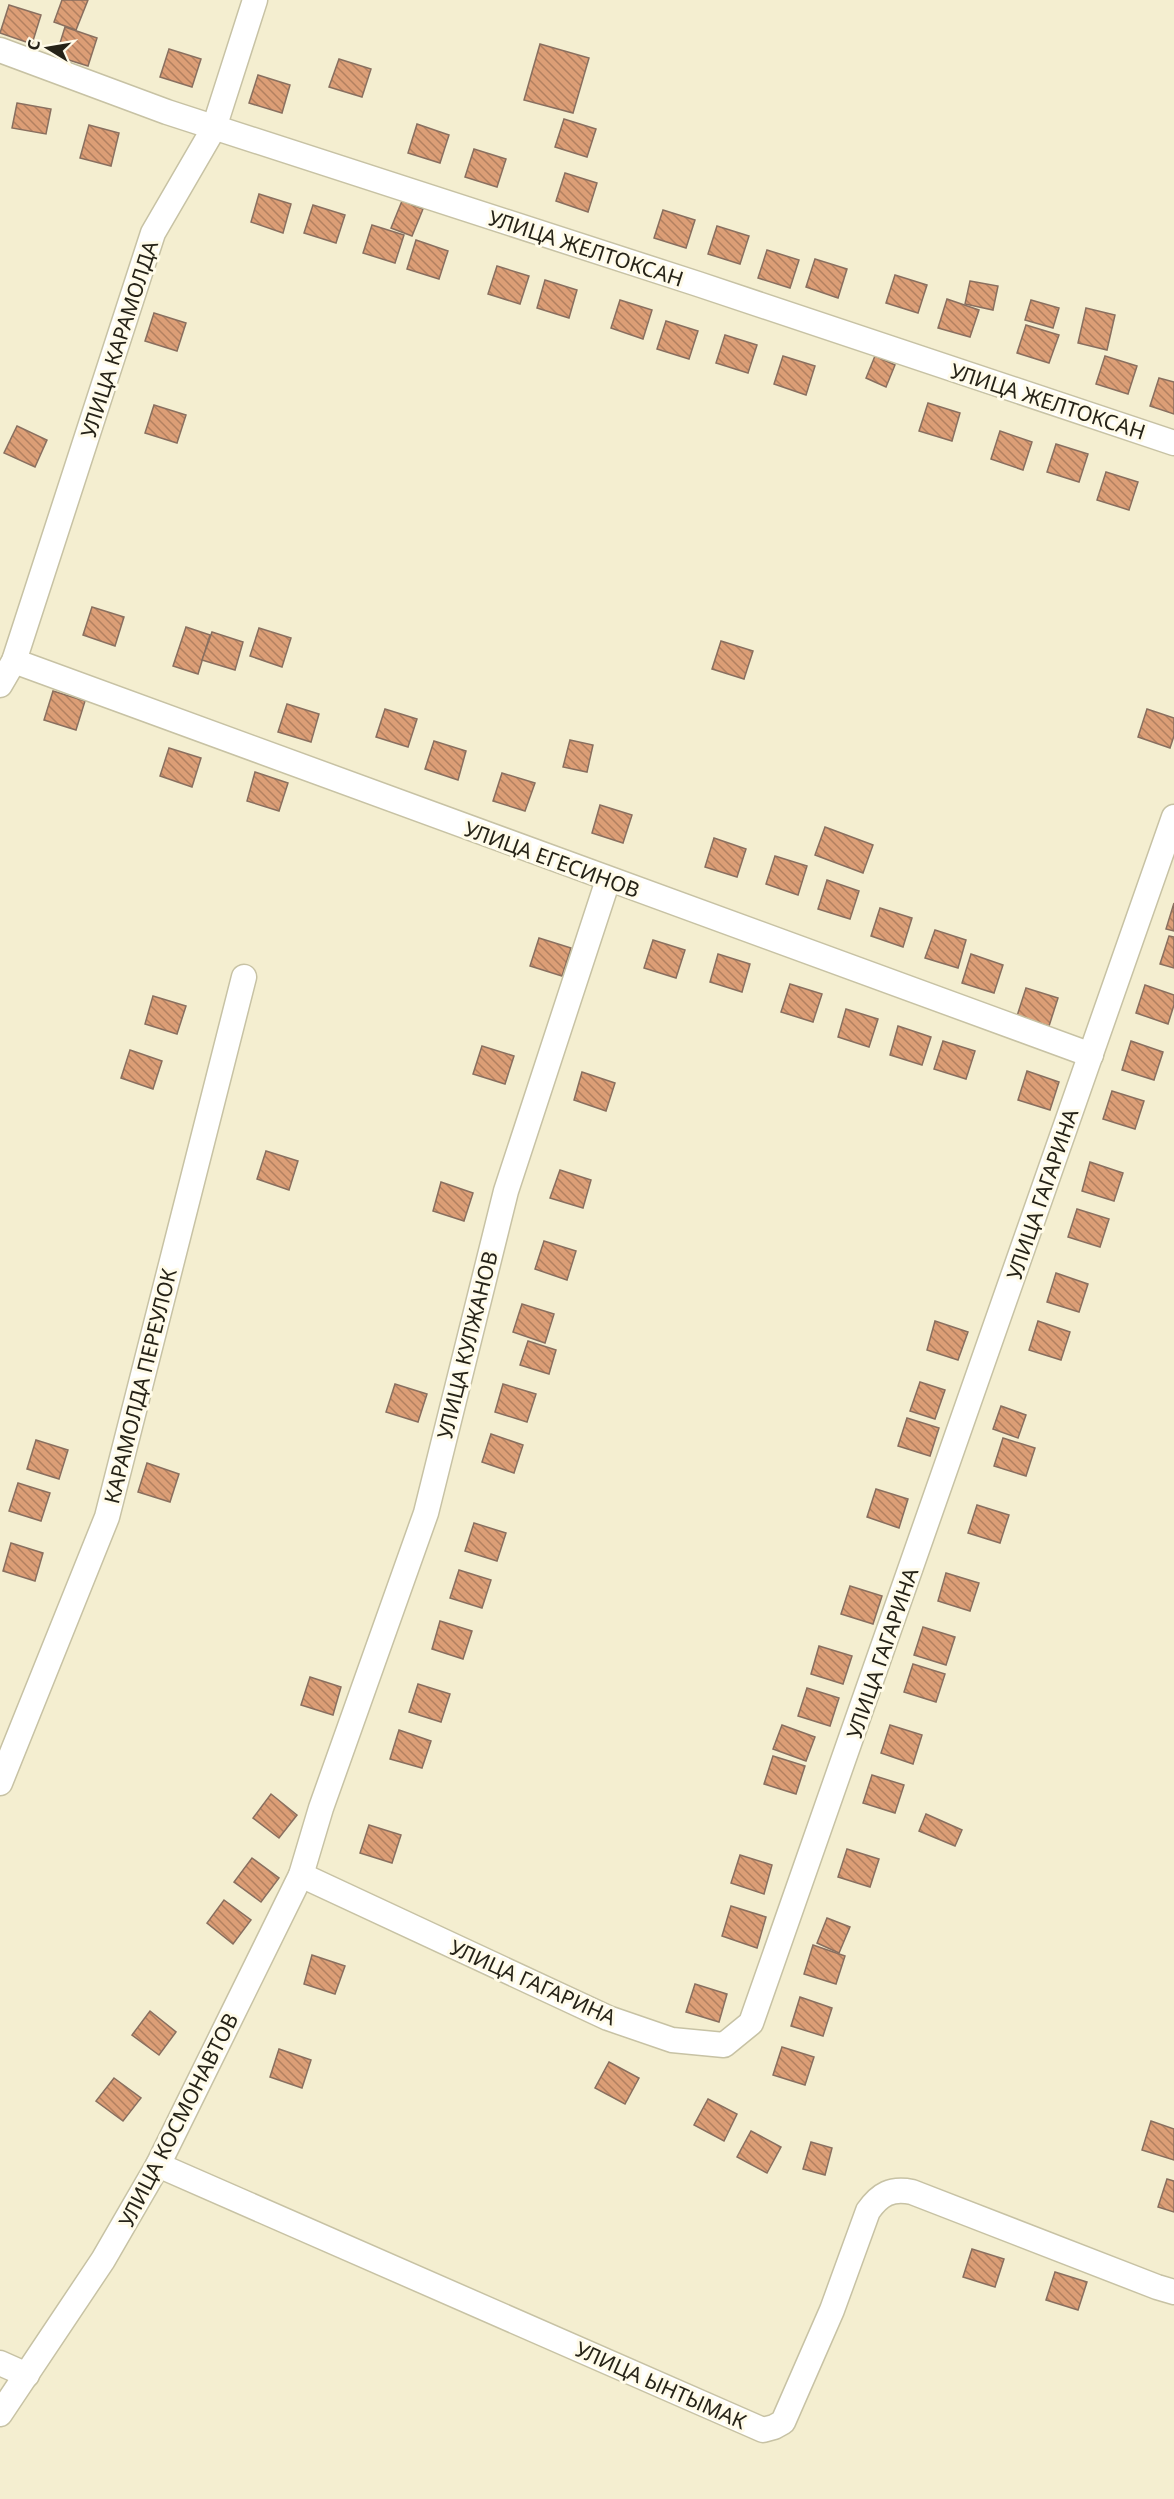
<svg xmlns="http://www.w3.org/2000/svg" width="1174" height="2499" viewBox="0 0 1174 2499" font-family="'Noto Sans',sans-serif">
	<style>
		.building { fill: url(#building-back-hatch); stroke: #896f5f; stroke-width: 1.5 }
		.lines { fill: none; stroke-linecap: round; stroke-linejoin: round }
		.minor-casing { stroke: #c7c2a4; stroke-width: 27 }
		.minor { stroke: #fff; stroke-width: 24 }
		.labels { text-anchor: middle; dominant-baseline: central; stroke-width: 6; stroke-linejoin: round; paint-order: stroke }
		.street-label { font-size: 21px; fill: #262318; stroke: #fffbe9 }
	</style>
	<defs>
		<pattern id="building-back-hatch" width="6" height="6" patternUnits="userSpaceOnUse" patternTransform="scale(1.5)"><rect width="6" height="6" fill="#dc9e76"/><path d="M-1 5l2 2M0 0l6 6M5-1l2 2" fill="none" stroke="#b28060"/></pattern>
	</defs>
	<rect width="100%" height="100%" fill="#f4eed0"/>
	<g class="building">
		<polygon points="62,0 88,0 76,30 54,22"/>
		<polygon points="9,5 41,15 32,44 0,33"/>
		<polygon points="65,27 97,38 88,66 56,56"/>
		<polygon points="540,44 589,58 573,113 524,100"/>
		<polygon points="169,49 201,59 192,87 160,77"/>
		<polygon points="339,59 371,69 362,97 329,87"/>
		<polygon points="258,75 290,85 282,113 249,103"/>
		<polygon points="17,103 51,109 46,134 12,128"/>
		<polygon points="564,119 596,129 587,157 555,147"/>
		<polygon points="417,124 449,135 440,163 408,153"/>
		<polygon points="89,125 119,133 111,166 80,158"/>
		<polygon points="474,149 506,159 497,187 465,177"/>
		<polygon points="565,173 597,183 588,212 556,201"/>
		<polygon points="259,194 291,204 283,233 251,222"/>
		<polygon points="402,201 423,209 412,236 391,228"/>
		<polygon points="313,205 345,215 336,243 304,233"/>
		<polygon points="663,210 695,220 686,248 654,238"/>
		<polygon points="372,225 404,235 395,263 363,253"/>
		<polygon points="717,226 749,236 740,264 708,254"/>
		<polygon points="416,240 448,251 439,279 407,269"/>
		<polygon points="767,250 799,260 790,288 758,278"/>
		<polygon points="815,259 847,269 838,298 806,287"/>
		<polygon points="497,266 529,276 520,304 488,294"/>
		<polygon points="895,275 927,285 918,313 886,303"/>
		<polygon points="545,280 577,290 569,318 537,308"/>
		<polygon points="970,281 998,286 993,310 965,304"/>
		<polygon points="947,299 979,310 970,337 938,328"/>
		<polygon points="620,300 652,310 643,339 611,328"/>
		<polygon points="1031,300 1059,308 1053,328 1025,320"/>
		<polygon points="1086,308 1115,315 1107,350 1078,343"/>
		<polygon points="154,313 186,323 177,351 145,341"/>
		<polygon points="666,321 698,331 689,359 657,349"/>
		<polygon points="1026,325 1059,335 1049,363 1017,353"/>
		<polygon points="725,335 757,345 748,373 716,363"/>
		<polygon points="783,356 815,366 806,395 774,384"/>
		<polygon points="875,356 895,365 886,387 866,378"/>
		<polygon points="1105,356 1137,366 1128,394 1096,384"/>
		<polygon points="1159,378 1174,382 1174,414 1150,406"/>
		<polygon points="928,403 960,413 952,441 919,431"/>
		<polygon points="154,405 186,415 177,443 145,433"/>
		<polygon points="17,426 47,440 35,467 4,453"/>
		<polygon points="1000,431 1032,442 1023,470 991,459"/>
		<polygon points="1056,444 1088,454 1079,482 1047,472"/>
		<polygon points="1106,472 1138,482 1129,510 1097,500"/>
		<polygon points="92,607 124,617 115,646 83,635"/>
		<polygon points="186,627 210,635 198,674 173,666"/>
		<polygon points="259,628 291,638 282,667 250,656"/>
		<polygon points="212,632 243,642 235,670 202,660"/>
		<polygon points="721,641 753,651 744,679 712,669"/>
		<polygon points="53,691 85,701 76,730 44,720"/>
		<polygon points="287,704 319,714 311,742 278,732"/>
		<polygon points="385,709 417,719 408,747 376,737"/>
		<polygon points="1147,709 1174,718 1174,736 1170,748 1138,737"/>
		<polygon points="570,740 593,745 587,772 563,767"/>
		<polygon points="434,741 466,751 458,780 425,769"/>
		<polygon points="169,748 201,758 192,787 160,776"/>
		<polygon points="255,772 288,783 279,811 247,801"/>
		<polygon points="502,773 535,783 525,811 493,801"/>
		<polygon points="600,805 632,815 623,843 592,833"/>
		<polygon points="825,827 873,845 863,873 815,855"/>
		<polygon points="714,838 746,849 737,877 705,867"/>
		<polygon points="775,856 807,866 798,895 766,884"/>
		<polygon points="827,880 859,891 850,919 818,909"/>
		<polygon points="1174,903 1174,931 1166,929"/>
		<polygon points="880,908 912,918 903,947 871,936"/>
		<polygon points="935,930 966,940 958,968 925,958"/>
		<polygon points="1169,936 1174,937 1174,968 1160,964"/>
		<polygon points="539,938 571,948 562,976 530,966"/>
		<polygon points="653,940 685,950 676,978 644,968"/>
		<polygon points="718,954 750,964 742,992 710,982"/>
		<polygon points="971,954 1003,965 994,993 962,983"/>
		<polygon points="790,984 822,994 813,1022 781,1012"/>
		<polygon points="1145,985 1174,995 1174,1005 1168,1024 1136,1013"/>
		<polygon points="1026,988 1058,998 1049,1026 1017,1016"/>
		<polygon points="153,996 186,1006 177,1034 145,1024"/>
		<polygon points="846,1009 878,1019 869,1047 838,1037"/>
		<polygon points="898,1026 931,1037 922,1065 890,1055"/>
		<polygon points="943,1041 975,1051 966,1079 934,1069"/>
		<polygon points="1131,1041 1163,1052 1154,1080 1122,1070"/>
		<polygon points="482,1046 514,1056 505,1084 473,1074"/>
		<polygon points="130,1050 162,1061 153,1089 121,1078"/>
		<polygon points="1027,1071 1059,1082 1050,1110 1018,1100"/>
		<polygon points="582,1072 615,1083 606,1111 574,1100"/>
		<polygon points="1112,1091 1144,1101 1135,1129 1103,1119"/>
		<polygon points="266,1151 298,1161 289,1190 257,1179"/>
		<polygon points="1090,1162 1123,1173 1114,1201 1082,1191"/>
		<polygon points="560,1170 591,1180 583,1208 550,1198"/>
		<polygon points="441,1182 473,1193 464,1221 433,1211"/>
		<polygon points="1077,1209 1109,1219 1100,1247 1068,1237"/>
		<polygon points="544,1241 576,1251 567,1280 535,1269"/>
		<polygon points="1056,1273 1088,1284 1079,1312 1047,1302"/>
		<polygon points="522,1304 554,1314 545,1343 513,1332"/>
		<polygon points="935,1321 968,1332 958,1360 927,1350"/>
		<polygon points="1038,1321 1070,1332 1061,1360 1029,1350"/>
		<polygon points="528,1341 556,1350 549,1374 520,1365"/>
		<polygon points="920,1382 945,1390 935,1419 910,1411"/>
		<polygon points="395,1384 427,1394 418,1422 386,1412"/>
		<polygon points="503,1384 536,1394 527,1422 495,1412"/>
		<polygon points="1001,1406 1026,1415 1018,1438 993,1429"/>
		<polygon points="907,1418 939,1428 930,1456 898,1446"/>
		<polygon points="491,1434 523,1445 514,1473 482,1462"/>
		<polygon points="1003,1438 1035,1448 1026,1476 994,1466"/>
		<polygon points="36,1440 68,1450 59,1479 27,1469"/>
		<polygon points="147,1463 179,1474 170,1502 138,1492"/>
		<polygon points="18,1483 50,1493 41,1521 9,1511"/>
		<polygon points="876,1489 908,1499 899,1528 867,1517"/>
		<polygon points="977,1505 1009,1515 1000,1543 968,1533"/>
		<polygon points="474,1523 506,1533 497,1561 465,1551"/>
		<polygon points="11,1543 43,1553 35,1581 3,1571"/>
		<polygon points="459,1570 491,1580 482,1608 450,1598"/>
		<polygon points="946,1573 979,1583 970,1611 938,1601"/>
		<polygon points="850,1586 882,1596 873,1624 841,1614"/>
		<polygon points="440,1621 472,1631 463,1659 432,1649"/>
		<polygon points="923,1627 955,1637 946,1665 914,1655"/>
		<polygon points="819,1646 852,1656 843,1684 811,1674"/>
		<polygon points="913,1664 945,1674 936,1702 904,1692"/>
		<polygon points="310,1677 341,1687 333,1715 301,1705"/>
		<polygon points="418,1684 450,1694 441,1722 409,1712"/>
		<polygon points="807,1688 839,1698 830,1726 798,1716"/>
		<polygon points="782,1725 815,1737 806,1761 773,1749"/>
		<polygon points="890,1725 922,1735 913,1764 881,1753"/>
		<polygon points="399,1730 431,1741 422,1768 390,1759"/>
		<polygon points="773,1756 805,1766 796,1794 764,1784"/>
		<polygon points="872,1775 904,1785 895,1813 863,1803"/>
		<polygon points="271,1794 297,1815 279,1838 253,1818"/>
		<polygon points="926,1814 962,1830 955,1846 919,1831"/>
		<polygon points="369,1825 401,1835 392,1863 360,1853"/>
		<polygon points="847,1849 879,1859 870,1887 838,1877"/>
		<polygon points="740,1855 772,1865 764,1894 731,1883"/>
		<polygon points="252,1858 279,1878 261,1902 234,1882"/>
		<polygon points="224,1900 251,1920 233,1944 207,1923"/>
		<polygon points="731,1906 766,1917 757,1948 722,1936"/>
		<polygon points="827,1918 850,1927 839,1953 817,1943"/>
		<polygon points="813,1945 845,1956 836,1984 804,1974"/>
		<polygon points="312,1955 345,1966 335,1994 304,1984"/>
		<polygon points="695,1984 727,1994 719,2022 686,2012"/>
		<polygon points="800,1997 832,2008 823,2036 791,2026"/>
		<polygon points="150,2011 176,2032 159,2055 132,2035"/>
		<polygon points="782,2047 814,2057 805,2085 773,2075"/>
		<polygon points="279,2049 311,2060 302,2088 270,2077"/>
		<polygon points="609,2062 639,2078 625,2104 595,2088"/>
		<polygon points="114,2078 141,2098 123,2121 96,2101"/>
		<polygon points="708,2099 737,2114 724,2141 694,2125"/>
		<polygon points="1151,2121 1174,2129 1174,2160 1142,2150"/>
		<polygon points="751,2131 781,2147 767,2173 737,2157"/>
		<polygon points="811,2142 832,2148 825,2175 803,2169"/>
		<polygon points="1167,2179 1174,2181 1174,2212 1158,2207"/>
		<polygon points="972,2249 1004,2259 995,2287 963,2277"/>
		<polygon points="1055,2272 1087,2282 1078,2310 1046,2300"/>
	</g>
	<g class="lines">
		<g class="minor-casing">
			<g id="minor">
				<polyline points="0,50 167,112 698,284 1174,443"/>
				<polyline points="14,661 1091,1055"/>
				<polyline points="0,685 14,661 153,233 214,128 255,0"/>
				<polyline points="0,1783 107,1517 244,977"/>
				<polyline points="301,1875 608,2018 672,2040 724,2045 751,2023 1174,817"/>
				<path d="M158,2165L763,2430L774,2427L783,2422L832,2310L868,2211C880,2194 891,2188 912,2192L1157,2287L1174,2292"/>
				<polyline points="0,2363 27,2375"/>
				<polyline points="0,2414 103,2260 158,2165 301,1875 321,1808 426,1513 506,1191 608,880"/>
			</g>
		</g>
		<use href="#minor" class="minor"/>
	</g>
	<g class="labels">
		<g class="street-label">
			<text transform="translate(586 248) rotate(18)">УЛИЦА ЖЕЛТОКСАН</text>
			<text transform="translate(119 339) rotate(-72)">УЛИЦА КАРАМОЛДА</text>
			<text transform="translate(1048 401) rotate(18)">УЛИЦА ЖЕЛТОКСАН</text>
			<text transform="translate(552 859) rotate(20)">УЛИЦА ЕГЕСИНОВ</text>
			<text transform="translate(1042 1194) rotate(-71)">УЛИЦА ГАГАРИНА</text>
			<text transform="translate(467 1345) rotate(-76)">УЛИЦА КУЛЖАНОВ</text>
			<text transform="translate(140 1386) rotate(-76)">КАРАМОЛДА ПЕРЕУЛОК</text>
			<text transform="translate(882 1653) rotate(-71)">УЛИЦА ГАГАРИНА</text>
			<text transform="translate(533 1982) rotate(24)">УЛИЦА ГАГАРИНА</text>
			<text transform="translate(178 2120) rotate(-63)">УЛИЦА КОСМОНАВТОВ</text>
			<text transform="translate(661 2385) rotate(24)">УЛИЦА ЫНТЫМАК</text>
		</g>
	</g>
	<g transform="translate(48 48) rotate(281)" stroke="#fffbe9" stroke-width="4.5" paint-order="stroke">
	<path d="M0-4.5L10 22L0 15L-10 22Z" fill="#262318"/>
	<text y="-9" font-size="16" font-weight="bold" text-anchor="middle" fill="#262318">С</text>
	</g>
</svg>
